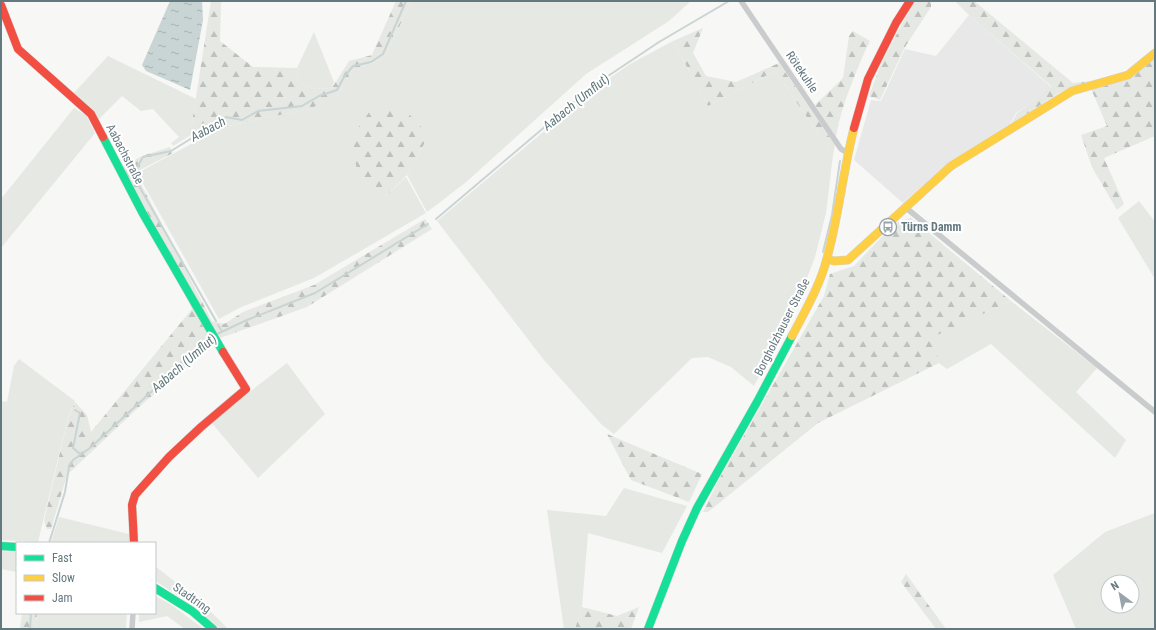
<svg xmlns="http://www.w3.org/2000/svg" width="1156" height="630" viewBox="0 0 1156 630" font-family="'Roboto Condensed',sans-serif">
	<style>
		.built { fill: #e7e8e7 }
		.grass { fill: #e6e8e3; fill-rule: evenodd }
		.forest { fill: url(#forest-firs) }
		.water { fill: url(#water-ripples) }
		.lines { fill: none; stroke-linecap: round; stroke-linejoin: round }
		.stream { stroke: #c9d4d4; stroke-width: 2 }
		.fast-casing { stroke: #d2d3d3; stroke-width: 9 }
		.slow-casing { stroke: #d2d3d3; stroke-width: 9 }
		.jam-casing { stroke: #d2d3d3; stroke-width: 9 }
		.street { stroke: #c9cbcc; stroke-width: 5.5 }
		.fast { stroke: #16e098; stroke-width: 8 }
		.slow { stroke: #ffcf43; stroke-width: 8 }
		.jam { stroke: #f24e42; stroke-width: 8 }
		.labels { text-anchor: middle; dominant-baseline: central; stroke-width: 4; stroke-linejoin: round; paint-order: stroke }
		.street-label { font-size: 12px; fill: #64787f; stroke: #fff }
		.poi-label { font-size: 12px; font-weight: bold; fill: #64787f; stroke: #fff; text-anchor: start }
		.water-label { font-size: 13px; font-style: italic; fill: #5e777a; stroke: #fff }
	</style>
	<defs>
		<pattern id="forest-firs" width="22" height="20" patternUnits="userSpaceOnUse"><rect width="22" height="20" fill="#e6e8e3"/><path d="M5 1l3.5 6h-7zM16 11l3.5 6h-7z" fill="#bec1bd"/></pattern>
		<pattern id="water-ripples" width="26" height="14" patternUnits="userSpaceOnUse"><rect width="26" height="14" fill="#c9d4d4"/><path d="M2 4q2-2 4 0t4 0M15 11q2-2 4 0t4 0" fill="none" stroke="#a7b1b1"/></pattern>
	</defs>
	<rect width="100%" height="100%" fill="#f7f7f6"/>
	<polygon class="built" points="969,15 1052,88 1016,113 1010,124 949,162 903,203 854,160 871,100 881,101 905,49 936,56"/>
	<g class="grass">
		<polygon points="414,1 691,1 669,21 586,74 465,183 427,212 407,175 429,135 385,197 406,177 426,213 314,278 239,308 219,319 141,180 143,170 221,128 263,118 306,110 337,96 352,71 385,58 410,3"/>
		<polygon points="314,32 334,82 332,88 316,89 299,83 297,68"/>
		<polygon points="673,41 708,106 775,71 833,155 826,213 815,257 796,307 754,386 731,367 708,357 692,358 614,434 602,425 544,360 437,221 597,87 630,64"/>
		<polygon points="108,56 196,99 191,129 194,133 173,146 171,143 179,137 153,109 141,111 122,96 98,120 73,94"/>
		<polygon points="74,108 86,115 95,133 1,248 1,199"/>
		<polygon points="1139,201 1155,222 1155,279 1118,218"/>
		<polygon points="1011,301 1097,368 1076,392 1126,440 1115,458 991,344 947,369 939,363 932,337"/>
		<polygon points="19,359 75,401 68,417 38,542 1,540 1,401 7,402 14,366"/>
		<polygon points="287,363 325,414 258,478 211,422"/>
		<polygon points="624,488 687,506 662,553 588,533 582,607 575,629 564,629 547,510 606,516"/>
		<path d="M1155,513V629H1076L1053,575L1105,532ZM1108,582H1132V606H1108Z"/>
		<polygon points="59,517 129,534 129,543 51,542"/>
		<polygon points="1,551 17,552 17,572 1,569"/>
		<path d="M155,566L203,604L228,629H220C200,610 178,595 155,581Z"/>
		<polygon points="155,596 170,604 204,629 185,629 167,616 139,622 139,613 155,613"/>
		<polygon points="37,613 127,613 126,629 35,629"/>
	</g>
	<g class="forest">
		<polygon points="211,1 221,1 220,41 253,67 297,68 299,83 316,89 332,88 349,61 372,55 396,1 414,1 410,3 385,58 352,71 337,96 307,110 263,118 220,128 198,139 191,129"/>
		<polygon points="914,1 931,1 931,7 905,47 880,100 869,96 881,64"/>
		<polygon points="955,1 974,1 1073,83 1100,80 1127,73 1155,50 1155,136 1104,158 1124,204 1117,210 1092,167 1081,135 1107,126 1089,84 1069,88 1059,93 1011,124 1017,113 1052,87 968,14"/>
		<polygon points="703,28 693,53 706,76 736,82 779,63 835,145 833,155 775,71 708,106 673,41"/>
		<path d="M853,31L870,41C865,51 861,60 857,70C848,92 840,113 836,137L815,105L843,78L849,36Z"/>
		<polygon points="382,107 405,110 429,135 407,175 385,197 359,181 351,138 370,111"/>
		<polygon points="170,147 173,153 140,170 139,180 212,321 224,324 243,312 314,285 425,219 432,229 307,307 220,338 139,407 67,475 51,529 47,529 44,521 68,418 75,402 87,415 91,432 192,309 122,167 142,156"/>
		<polygon points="911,218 1011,301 933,337 939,363 818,423 708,512 703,512 718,481 824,296 830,274 854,266 895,223"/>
		<polygon points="607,434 702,474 689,502 631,480"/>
		<polygon points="906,574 946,629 936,629 901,582"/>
		<polygon points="582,607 617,616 639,607 631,629 575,629"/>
		<polygon points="22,613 37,613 35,629 20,629"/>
	</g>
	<polygon class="water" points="170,1 202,1 203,20 190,90 146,71 142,65"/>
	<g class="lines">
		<g class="stream">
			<polyline points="436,219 593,86 659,42 729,1"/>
			<polyline points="823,252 832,215 840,161"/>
			<polyline points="216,321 135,179 138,166 143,157 171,151 226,117 242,120 258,111 302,106 319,96 337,90 344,77 353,66 371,62 383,54 406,1"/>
			<polyline points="218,325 222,331"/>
			<polyline points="215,335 247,320 315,293 428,224"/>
			<polyline points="75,410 80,413 73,448 80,454"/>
			<polyline points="49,543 65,492 69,467 73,460 90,448 211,337"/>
			<polyline points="30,629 31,613"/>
		</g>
		<g class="fast-casing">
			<g id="fast">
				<polyline points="103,137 142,212 223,352"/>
				<polyline points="1,546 17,547"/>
				<polyline points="155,588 192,611 213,629"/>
				<polyline points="648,629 682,541 697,508 757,402 792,336"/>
			</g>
		</g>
		<g class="slow-casing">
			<g id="slow">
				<polyline points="827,259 834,261 848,260 951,166 1072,91 1128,75 1155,53"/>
				<path d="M792,336C805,311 820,286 827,258C839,215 843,171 854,128"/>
			</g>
		</g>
		<g class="jam-casing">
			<g id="jam">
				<polyline points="1,5 18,49 91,114 103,137"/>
				<polyline points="854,128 868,79 896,23 910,1"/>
				<polyline points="134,543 132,505 135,495 169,457 201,427 246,389 223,352"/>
			</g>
		</g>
		<g class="street">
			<polyline points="741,1 841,149 848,153"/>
			<polyline points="905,207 1155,412"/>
			<polyline points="132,629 133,613"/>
		</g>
		<use href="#fast" class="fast"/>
		<use href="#slow" class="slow"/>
		<use href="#jam" class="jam"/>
	</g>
	<defs>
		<g id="bus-ring" transform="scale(0.9)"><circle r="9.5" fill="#fff" stroke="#97a4a9" stroke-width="1.5"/><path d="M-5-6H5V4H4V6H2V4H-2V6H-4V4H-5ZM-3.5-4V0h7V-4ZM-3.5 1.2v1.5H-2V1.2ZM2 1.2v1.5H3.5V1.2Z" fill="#97a4a9"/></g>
	</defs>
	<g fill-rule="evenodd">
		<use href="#bus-ring" x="888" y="227"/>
	</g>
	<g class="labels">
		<g class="street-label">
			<text transform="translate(802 72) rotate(56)">Rötekuhle</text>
			<text transform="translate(125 154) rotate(62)">Aabachstraße</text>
			<text transform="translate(782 327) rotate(-63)">Borgholzhauser Straße</text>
			<text transform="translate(192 598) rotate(35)">Stadtring</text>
		</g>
		<g class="poi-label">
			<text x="901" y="227">Türns Damm</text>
		</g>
		<g class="water-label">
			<text transform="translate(576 102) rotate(-39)">Aabach (Umflut)</text>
			<text transform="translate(208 129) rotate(-28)">Aabach</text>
			<text transform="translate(184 363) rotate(-41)">Aabach (Umflut)</text>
		</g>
	</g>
	<rect width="1156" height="630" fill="none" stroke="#64787f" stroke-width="4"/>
	<rect x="16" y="542" width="140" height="72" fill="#ffffff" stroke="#c1c9cc"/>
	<rect x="24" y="555" width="20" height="6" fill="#16e098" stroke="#c1c9cc"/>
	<text x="52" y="562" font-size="12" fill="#64787f">Fast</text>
	<rect x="24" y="575" width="20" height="6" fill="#ffcf43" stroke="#c1c9cc"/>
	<text x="52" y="582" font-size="12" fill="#64787f">Slow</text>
	<rect x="24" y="595" width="20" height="6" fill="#f24e42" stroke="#c1c9cc"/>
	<text x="52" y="602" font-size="12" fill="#64787f">Jam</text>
	<g transform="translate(1120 594) rotate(328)"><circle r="19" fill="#ffffff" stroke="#c1c9cc"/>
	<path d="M0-3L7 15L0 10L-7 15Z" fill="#97a4a9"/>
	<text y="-6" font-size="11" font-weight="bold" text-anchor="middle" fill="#64787f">N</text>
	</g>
</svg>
